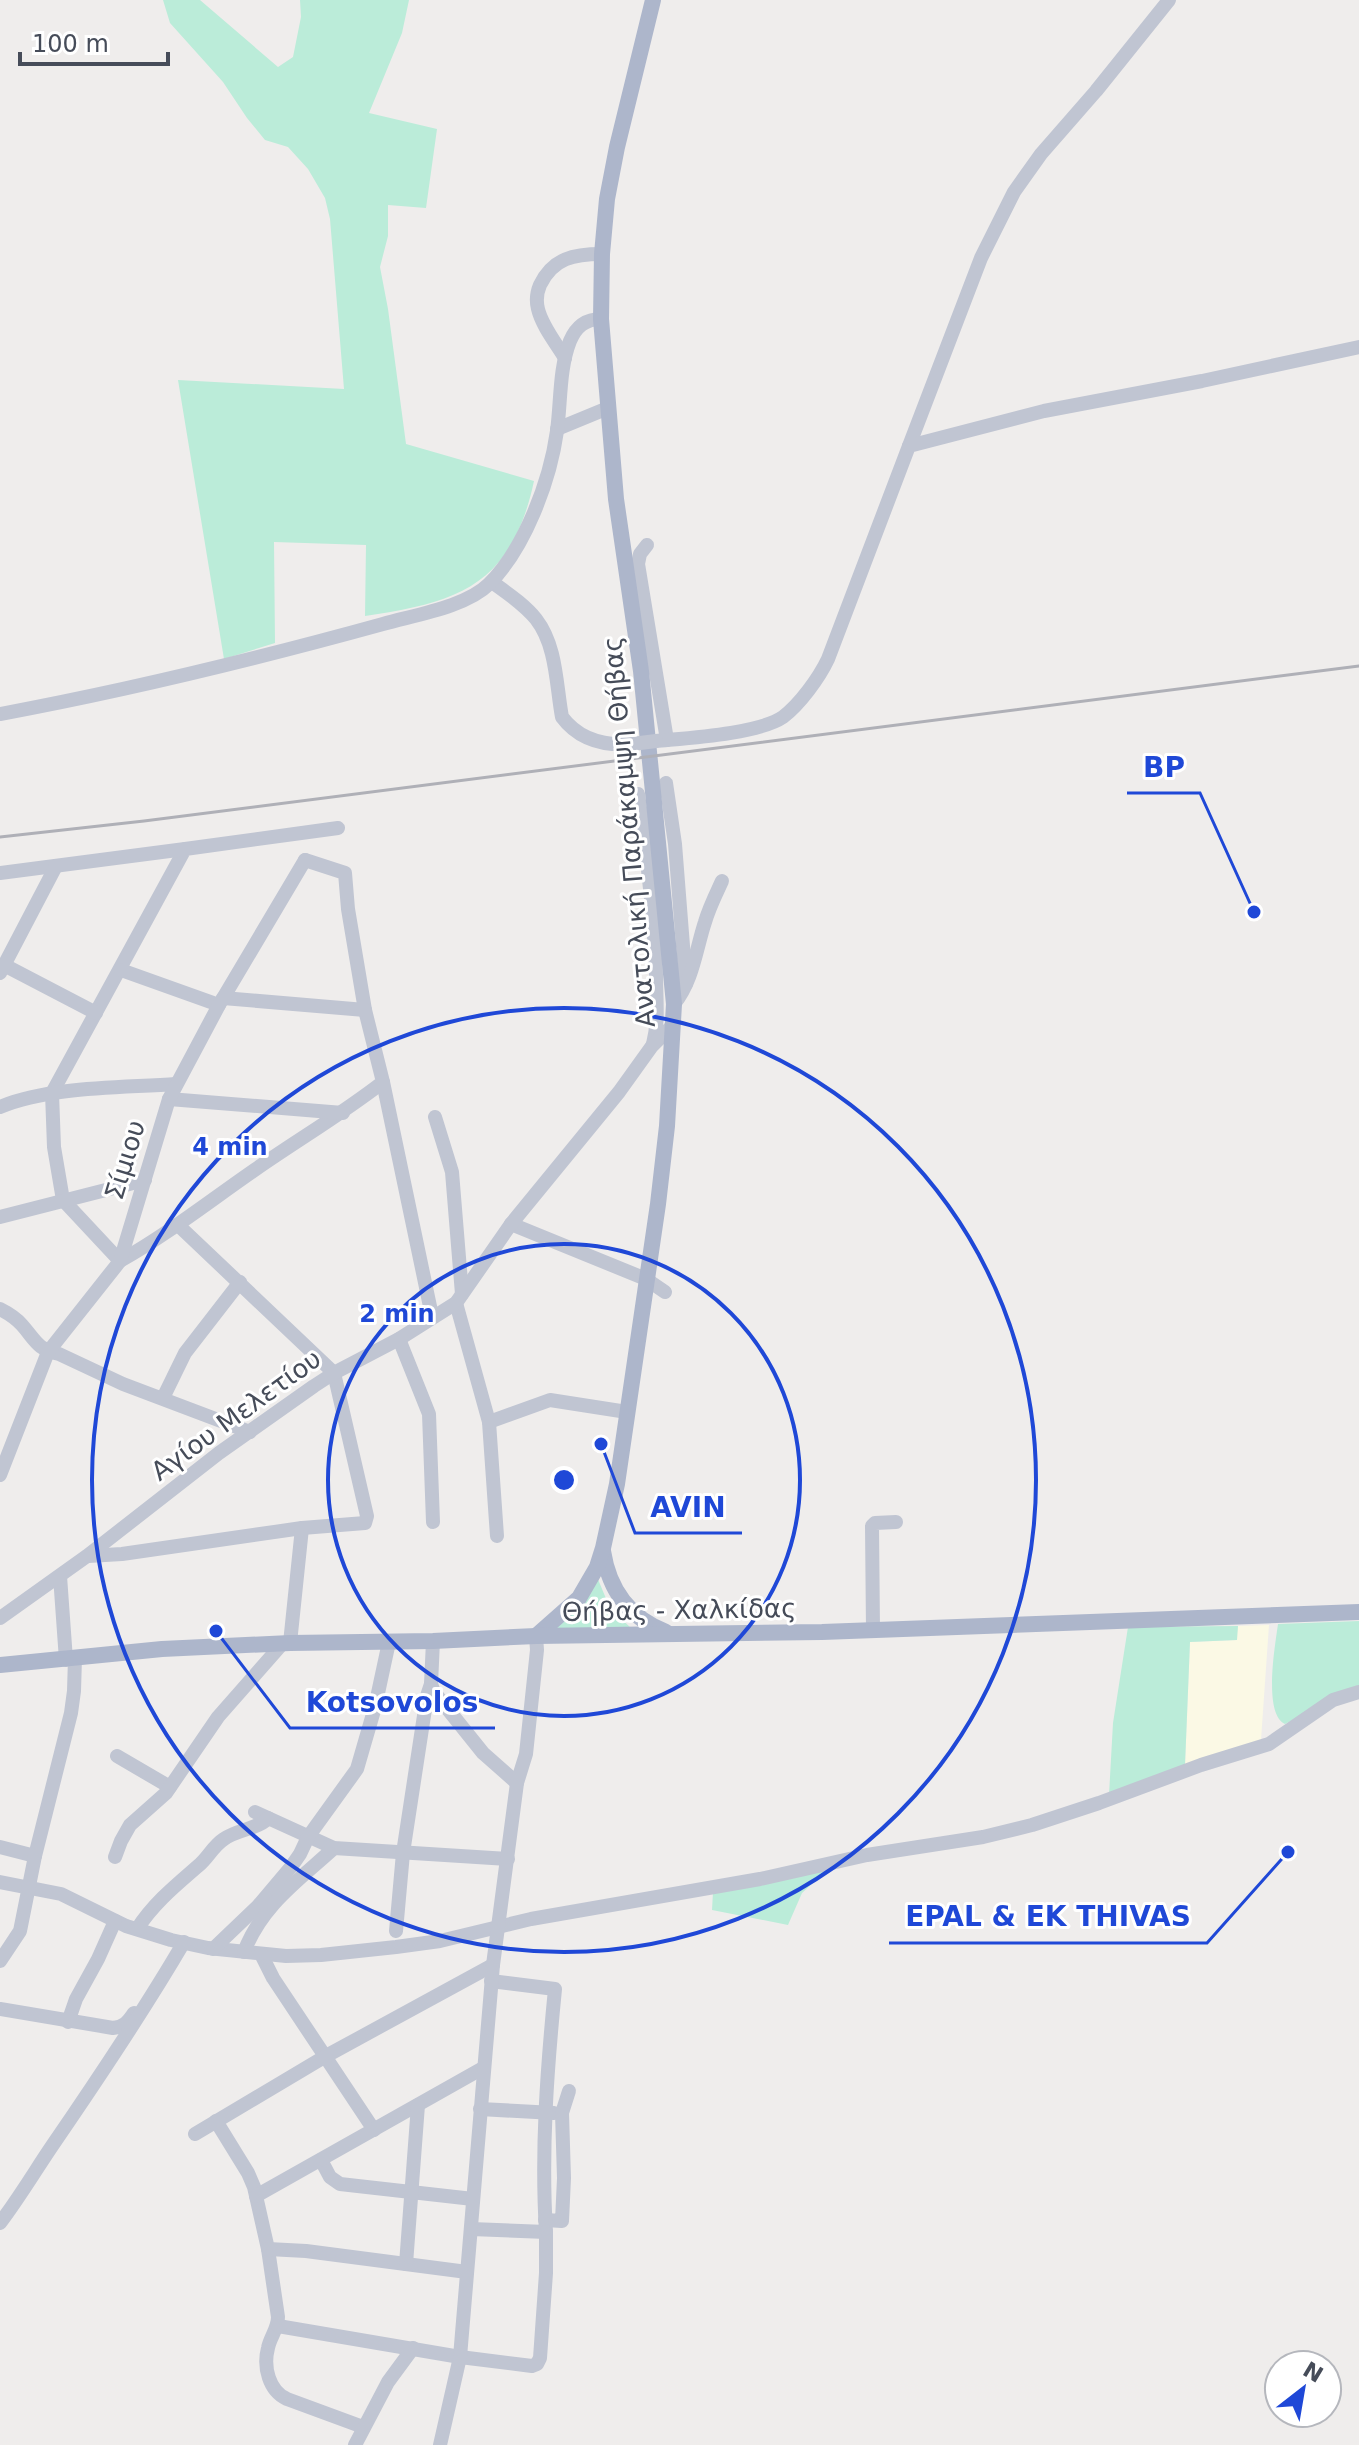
<svg xmlns="http://www.w3.org/2000/svg" width="1359" height="2445" viewBox="0 0 1359 2445" font-family="'DejaVu Sans',sans-serif">
	<style>
		.commercial { fill: #fbf9e5 }
		.green { fill: #bbecd9 }
		.lines { fill: none; stroke-linecap: round; stroke-linejoin: round }
		.minor { stroke: #c0c5d2; stroke-width: 14 }
		.major { stroke: #adb6cb; stroke-width: 16 }
		.rail { stroke: #afb0b7; stroke-width: 3 }
		.minor-bridge { stroke: #c0c5d2; stroke-width: 14 }
		.ring { fill: none; stroke: #1f48d7; stroke-width: 4 }
		.labels { text-anchor: middle; dominant-baseline: central; stroke-width: 6; stroke-linejoin: round; paint-order: stroke }
		.street-label { font-size: 26px; fill: #464c59; stroke: #fff }
		.centre { fill: #1f48d7; stroke: #fff; stroke-width: 4 }
		.ring-label { font-size: 24px; text-anchor: middle; font-weight: bold; fill: #1f48d7; stroke: #fff; stroke-width: 6; stroke-linejoin: round; paint-order: stroke }
		.leader { fill: none; stroke: #1f48d7; stroke-width: 3 }
		.callout-dot { fill: #1f48d7; stroke: #fff; stroke-width: 3 }
		.callout-label { font-size: 28px; text-anchor: middle; font-weight: bold; fill: #1f48d7; stroke: #fff; stroke-width: 6; stroke-linejoin: round; paint-order: stroke }
	</style>
	<rect width="100%" height="100%" fill="#efedec"/>
	<polygon class="commercial" points="1269,1625 1261,1740 1185,1765 1190,1642 1236,1640 1238,1626"/>
	<g class="green">
		<path d="M163,0H200L278,67L293,57L301,17L300,0H409L402,33L369,113L437,129L426,208L388,205V236L380,267L388,309L406,444L534,481C512,583 462,602 365,616L366,545L274,542L275,643L224,659L178,380L344,389L330,219L325,198L308,169L288,147L265,140L247,118L223,82L170,23Z"/>
		<polygon points="597,1577 610,1608 632,1629 553,1628"/>
		<path d="M1359,1621V1687L1285,1724C1263,1714 1275,1646 1278,1624Z"/>
		<polygon points="1238,1626 1237,1640 1190,1642 1185,1765 1109,1795 1113,1723 1128,1627"/>
		<polygon points="827,1870 802,1893 788,1925 712,1910 713,1892"/>
	</g>
	<g class="lines">
		<g class="minor">
			<path d="M565,358C556,343 542,326 538,309C536,301 537,292 540,285C553,258 574,254 602,254"/>
			<polyline points="557,429 608,408"/>
			<polyline points="909,446 981,258 1014,192 1041,154 1096,91 1169,0"/>
			<polyline points="647,545 640,554 638,564 667,740"/>
			<path d="M492,582C507,593 524,604 536,619C557,646 556,685 562,717C579,740 605,746 632,744"/>
			<path d="M0,714C129,690 256,659 383,624C414,615 466,607 489,584C525,548 550,481 557,431C561,402 559,369 570,341C576,327 585,319 601,319"/>
			<path d="M656,741C687,738 758,734 783,717C800,704 819,678 828,659L909,446L1044,411L1202,381L1359,347"/>
			<polyline points="666,783 675,844 686,984"/>
			<path d="M638,794C647,854 654,915 656,975C656,999 659,1021 653,1044"/>
			<path d="M305,860L345,873L348,909L365,1010L383,1082C342,1114 299,1139 256,1169C211,1200 168,1234 120,1261L63,1200L54,1147L52,1093L185,849L338,828"/>
			<polyline points="0,873 185,849"/>
			<polyline points="4,965 96,1013"/>
			<polyline points="121,970 219,1005"/>
			<polyline points="0,973 56,866"/>
			<polyline points="223,998 365,1010"/>
			<path d="M674,1004C693,981 696,949 705,922C709,908 716,894 722,881"/>
			<polyline points="383,1082 432,1316"/>
			<polyline points="169,1099 343,1113"/>
			<path d="M0,1107C50,1086 122,1088 176,1084"/>
			<polyline points="435,1117 452,1172 462,1294"/>
			<polyline points="0,1217 145,1180"/>
			<polyline points="511,1224 646,1279 665,1292"/>
			<polyline points="456,1303 489,1422 497,1536"/>
			<path d="M0,1309C8,1313 16,1318 22,1325C36,1341 37,1349 59,1354L123,1384L250,1432"/>
			<polyline points="399,1339 429,1414 433,1522"/>
			<polyline points="163,1398 185,1353 240,1282"/>
			<polyline points="489,1422 550,1400 627,1412"/>
			<polyline points="0,1475 48,1352 120,1261 169,1099 219,1005 305,860"/>
			<polyline points="88,1556 122,1554 302,1528 365,1523 367,1516 334,1373 178,1225"/>
			<polyline points="60,1576 66,1660"/>
			<polyline points="0,1618 87,1556 219,1453 314,1386 334,1373 399,1339 456,1303 511,1224 619,1092 652,1046 673,1025"/>
			<polyline points="873,1630 872,1526 875,1523 896,1522"/>
			<polyline points="433,1641 431,1684 434,1692 483,1753 517,1783"/>
			<polyline points="290,1643 302,1528"/>
			<polyline points="117,1756 170,1787"/>
			<polyline points="255,1812 334,1848 508,1859"/>
			<polyline points="0,1847 35,1856"/>
			<polyline points="115,1857 121,1841 130,1825 166,1793 218,1717 283,1643"/>
			<polyline points="0,1882 61,1894 126,1926 171,1940 208,1948 286,1956 321,1955 396,1947 440,1941 531,1919 760,1879 867,1855 983,1837 1032,1825 1099,1803 1201,1765 1269,1744 1333,1700 1359,1692"/>
			<path d="M137,1929C154,1903 175,1886 198,1866C208,1858 213,1846 224,1839C238,1829 259,1829 268,1818"/>
			<polyline points="396,1931 403,1853 427,1696 431,1684"/>
			<polyline points="213,1949 258,1906 291,1867 300,1854 308,1837 357,1769 375,1707 389,1642"/>
			<path d="M244,1952C262,1905 298,1881 334,1848"/>
			<polyline points="261,1954 273,1978 374,2130"/>
			<polyline points="0,1961 20,1931 35,1856 71,1713 74,1691 75,1658"/>
			<path d="M0,2009L113,2028C124,2027 128,2022 134,2013"/>
			<polyline points="68,2022 76,1999 98,1959 115,1921"/>
			<polyline points="480,2109 554,2113"/>
			<path d="M216,2121L248,2173L254,2187L268,2249L278,2317C278,2329 270,2337 268,2348C263,2367 269,2391 287,2399L363,2427"/>
			<polyline points="195,2134 326,2056 493,1965"/>
			<polyline points="321,2160 330,2177 340,2184 473,2199"/>
			<polyline points="256,2196 483,2068"/>
			<polyline points="545,2220 562,2221 564,2178 562,2113 569,2091"/>
			<path d="M0,2223C19,2198 35,2171 52,2146C98,2079 143,2012 184,1942"/>
			<path d="M471,2229L546,2232C541,2151 547,2070 555,1989L491,1981"/>
			<polyline points="268,2249 306,2251 467,2272"/>
			<polyline points="406,2264 418,2105"/>
			<polyline points="278,2326 460,2357 532,2366 537,2364 540,2358 546,2273 546,2232"/>
			<polyline points="355,2445 388,2382 413,2348"/>
			<polyline points="440,2445 460,2357 493,1965 517,1783 526,1754 537,1650 536,1636"/>
		</g>
		<g class="major">
			<path d="M603,1551C609,1590 630,1618 666,1632"/>
			<polyline points="536,1636 579,1598 597,1567 603,1548 617,1484 658,1204 667,1126 674,1004 641,671 616,499 601,319 602,254 607,199 617,147 653,0"/>
			<polyline points="0,1665 162,1649 290,1643 433,1641 536,1636 822,1632 1359,1612"/>
		</g>
		<polyline class="rail" points="0,837 144,821 1359,666"/>
		<polyline class="minor-bridge" points="632,744 656,741"/>
	</g>
	<g class="ring">
		<circle cx="564" cy="1480" r="236"/>
		<circle cx="564" cy="1480" r="472"/>
	</g>
	<g class="labels">
		<g class="street-label">
			<text transform="translate(629 832) rotate(-95)">Ανατολική Παράκαμψη Θήβας</text>
			<text transform="translate(125 1160) rotate(-73)">Σίμιου</text>
			<text transform="translate(236 1415) rotate(-36)">Αγίου Μελετίου</text>
			<text transform="translate(679 1610) rotate(-1)">Θήβας - Χαλκίδας</text>
		</g>
	</g>
	<circle cx="564" cy="1480" r="12" class="centre"/>
	<g class="ring-label">
		<text x="230" y="1155">4 min</text>
		<text x="397" y="1322">2 min</text>
	</g>
	<path class="leader" d="M1254 912L1200 793H1127M601 1444L635 1533H742M216 1631L290 1728H495M1288 1852L1207 1943H889"/>
	<g class="callout-dot">
		<circle cx="1254" cy="912" r="8"/>
		<circle cx="601" cy="1444" r="8"/>
		<circle cx="216" cy="1631" r="8"/>
		<circle cx="1288" cy="1852" r="8"/>
	</g>
	<g class="callout-label">
		<text x="1164" y="777">BP</text>
		<text x="688" y="1517">AVIN</text>
		<text x="392" y="1712">Kotsovolos</text>
		<text x="1048" y="1926">EPAL &amp; EK THIVAS</text>
	</g>
	<g transform="translate(1303 2389) rotate(31)"><circle r="38" fill="#ffffff" stroke="#b5b7bd" stroke-width="2"/>
	<path d="M0-6L14 30L0 20L-14 30Z" fill="#1f48d7"/>
	<text y="-12" font-size="22" font-weight="bold" text-anchor="middle" fill="#464c59">N</text>
	</g>
	<path d="M20 52v12h148v-12" fill="none" stroke="#464c59" stroke-width="4"/>
	<text x="32" y="52" font-size="24" fill="#464c59" stroke="#ffffff" stroke-width="6" paint-order="stroke">100 m</text>
</svg>
